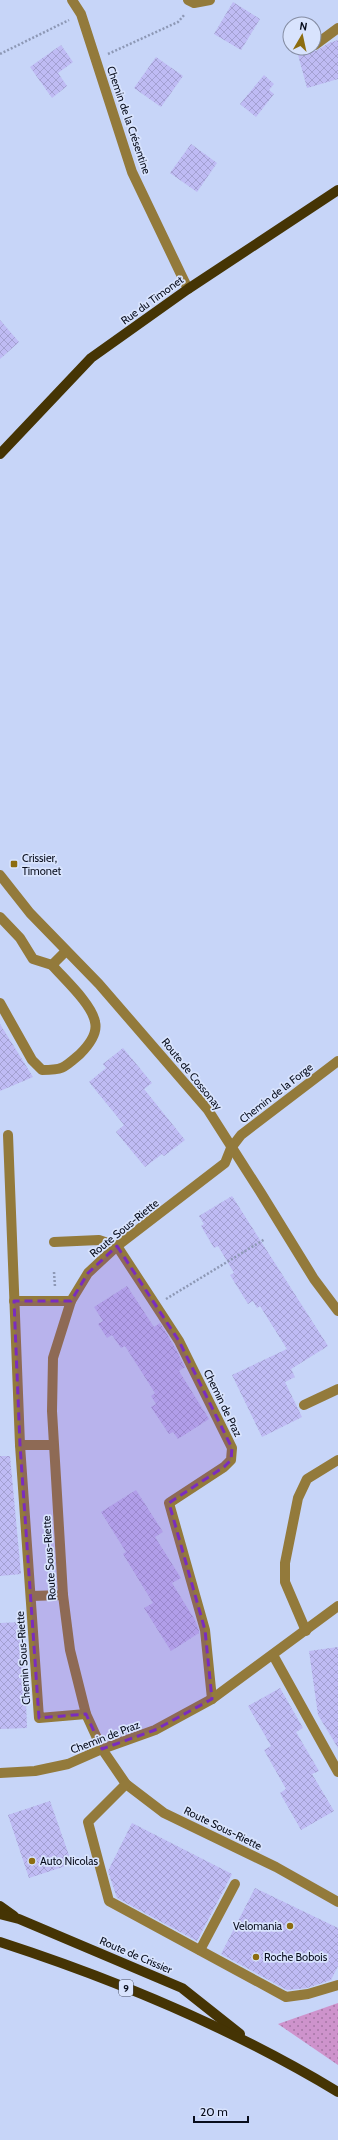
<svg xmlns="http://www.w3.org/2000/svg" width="338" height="2140" viewBox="0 0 338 2140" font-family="Cabin,sans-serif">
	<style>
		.grass { fill: url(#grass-dots) }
		.building { fill: url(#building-cross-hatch) }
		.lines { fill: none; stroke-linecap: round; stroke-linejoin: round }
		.path { stroke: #8d98b5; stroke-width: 2.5; stroke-dasharray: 2 2; stroke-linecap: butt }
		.minor { stroke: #937a3b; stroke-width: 10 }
		.major { stroke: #453404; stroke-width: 10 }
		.marked { fill: #7b2cbf; fill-opacity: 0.2; stroke: #7b2cbf; stroke-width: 3; stroke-dasharray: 8 5; stroke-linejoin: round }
		.poi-dot { fill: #8d6d10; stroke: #d8e3fd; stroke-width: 1.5 }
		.labels { text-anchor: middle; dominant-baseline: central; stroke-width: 3.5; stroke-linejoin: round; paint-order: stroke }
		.shield { fill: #d8e3fd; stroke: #464d60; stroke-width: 1 }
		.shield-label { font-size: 10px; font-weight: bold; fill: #080d1c }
		.street-label { font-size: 11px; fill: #080d1c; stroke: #d8e3fd }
		.poi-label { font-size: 11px; fill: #080d1c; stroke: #d8e3fd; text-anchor: start }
	</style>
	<defs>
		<pattern id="grass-dots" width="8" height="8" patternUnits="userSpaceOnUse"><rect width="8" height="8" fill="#ce93cc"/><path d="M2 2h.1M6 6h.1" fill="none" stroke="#a576a5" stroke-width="1.8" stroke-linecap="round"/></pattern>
		<pattern id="building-cross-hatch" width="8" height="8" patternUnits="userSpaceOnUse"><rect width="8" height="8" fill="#bfbbf4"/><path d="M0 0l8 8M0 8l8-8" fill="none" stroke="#a3a0d1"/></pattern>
	</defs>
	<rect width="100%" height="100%" fill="#c7d5f8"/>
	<polygon class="grass" points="338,2003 338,2065 278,2024"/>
	<g class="building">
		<polygon points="233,2 260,19 241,50 214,34"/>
		<polygon points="338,40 338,79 307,88 297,51 309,48 316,51 329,43"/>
		<polygon points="61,45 73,62 58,73 67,86 52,98 30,67"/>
		<polygon points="156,57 183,76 161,107 134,88"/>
		<polygon points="264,75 274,84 269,90 274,94 256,117 240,104"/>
		<polygon points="191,144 217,163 197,192 170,173"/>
		<polygon points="0,320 19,342 0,359"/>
		<polygon points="0,1024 33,1077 0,1091"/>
		<polygon points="123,1048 152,1083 144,1089 185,1140 164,1156 162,1154 145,1167 116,1132 124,1125 89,1082 106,1068 103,1064"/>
		<polygon points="232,1196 328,1346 291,1369 295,1377 285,1382 302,1417 262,1437 232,1375 287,1349 260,1306 257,1308 253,1301 248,1304 230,1275 234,1273 218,1246 214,1248 201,1226 204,1224 199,1216"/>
		<polygon points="127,1286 154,1327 160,1323 173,1344 185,1367 179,1371 209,1419 178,1439 173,1432 169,1434 151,1407 156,1404 151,1396 155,1393 125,1346 121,1348 112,1335 107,1338 98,1324 103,1321 94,1307"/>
		<polygon points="0,1456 10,1456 21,1574 0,1576"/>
		<polygon points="136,1490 163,1532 155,1537 181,1578 172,1583 195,1620 199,1631 199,1633 171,1651 144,1608 153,1603 123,1554 126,1552 101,1512"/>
		<polygon points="23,1622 27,1728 0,1729 0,1623"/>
		<polygon points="338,1647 338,1748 318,1715 309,1651"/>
		<polygon points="280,1688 303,1728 296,1732 319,1771 312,1774 334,1811 301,1830 280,1793 286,1789 264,1750 271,1746 248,1706"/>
		<polygon points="50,1801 72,1864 29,1878 8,1815"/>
		<polygon points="132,1823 232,1874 197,1941 117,1898 108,1871"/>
		<polygon points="255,1888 338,1928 338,1966 331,1980 307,1988 287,1990 221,1954"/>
	</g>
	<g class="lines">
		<g class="path">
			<polyline points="0,54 69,20"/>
			<polyline points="108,54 178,22 185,14"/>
			<polyline points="54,1272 55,1287"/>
			<polyline points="166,1299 265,1239"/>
		</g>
		<g class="minor">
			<polyline points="72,0 81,14 132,172 188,289"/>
			<polyline points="188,0 194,3 210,0"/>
			<polyline points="315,45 338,28"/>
			<polyline points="0,875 30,913 99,984 208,1110 261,1193 314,1279 338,1311"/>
			<polyline points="0,917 20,938 33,959 52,965"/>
			<path d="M0,1003L32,1060L42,1070C63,1070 64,1068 80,1054C88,1046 98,1034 95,1022C92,1004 64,979 52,965L66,951"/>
			<polyline points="338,1061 241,1135 231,1148 225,1163 117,1246 88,1273 71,1301 53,1358 52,1411 63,1595 70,1650 86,1714 102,1749 126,1784 164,1813 276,1867 338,1902"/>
			<polyline points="8,1135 20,1445 39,1718 86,1714"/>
			<polyline points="54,1242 99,1240 117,1246 179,1341 232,1448 231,1460 224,1467 169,1503 205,1630 212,1699"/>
			<polyline points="14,1301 71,1301"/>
			<polyline points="304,1405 338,1389"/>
			<polyline points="20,1445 53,1445"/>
			<polyline points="31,1596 63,1595"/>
			<polyline points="306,1631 285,1582 285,1563 298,1498 307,1479 338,1460"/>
			<polyline points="273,1655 338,1772"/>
			<polyline points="0,1773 35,1771 68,1764 102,1749 155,1730 212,1699 338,1606"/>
			<polyline points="126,1784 88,1822 109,1901 286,1997 308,1994 338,1985"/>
			<polyline points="200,1950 235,1884"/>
		</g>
		<g class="major">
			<polyline points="0,454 91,358 188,289 338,190"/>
			<polyline points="0,1906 14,1916"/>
			<polyline points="0,1914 19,1919 182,1988 240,2034"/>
			<path d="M0,1942C117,1980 232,2028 338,2092"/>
		</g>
	</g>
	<path class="marked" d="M117,1246L179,1341L232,1448L231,1460L224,1467L169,1503L205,1630L212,1699L155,1730L102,1749L86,1714L39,1718L20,1445L14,1301H71L88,1273Z"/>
	<g class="poi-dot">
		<rect x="10" y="860" width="8" height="8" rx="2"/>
		<circle cx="32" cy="1861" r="4"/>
		<circle cx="290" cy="1926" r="4"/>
		<circle cx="256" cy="1957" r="4"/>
	</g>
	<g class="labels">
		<rect class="shield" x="119" y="1980" width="14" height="16" rx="3"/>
		<g class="shield-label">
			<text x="126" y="1988">9</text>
		</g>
		<g class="street-label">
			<text transform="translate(129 120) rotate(71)">Chemin de la Crésentine</text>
			<text transform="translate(152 300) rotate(-36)">Rue du Timonet</text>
			<text transform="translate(192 1074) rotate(51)">Route de Cossonay</text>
			<text transform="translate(276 1093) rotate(-38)">Chemin de la Forge</text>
			<text transform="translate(124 1228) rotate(-39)">Route Sous-Riette</text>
			<text transform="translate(223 1403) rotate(64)">Chemin de Praz</text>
			<text transform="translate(49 1558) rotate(-94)">Route Sous-Riette</text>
			<text transform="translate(23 1658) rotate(-94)">Chemin Sous-Riette</text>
			<text transform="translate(105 1737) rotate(-21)">Chemin de Praz</text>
			<text transform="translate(223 1828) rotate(26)">Route Sous-Riette</text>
			<text transform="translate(136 1955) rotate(23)">Route de Crissier</text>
		</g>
		<g class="poi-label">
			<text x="22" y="858">Crissier,<tspan x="22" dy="13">Timonet</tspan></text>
			<text x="40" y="1861">Auto Nicolas</text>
			<text x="282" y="1926" text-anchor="end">Velomania</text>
			<text x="264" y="1957">Roche Bobois</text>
		</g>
	</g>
	<g transform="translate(302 36) rotate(9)"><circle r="19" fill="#d8e3fd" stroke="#858da3"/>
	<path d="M0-3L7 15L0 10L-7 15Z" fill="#8d6d10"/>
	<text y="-6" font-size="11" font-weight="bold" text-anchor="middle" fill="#080d1c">N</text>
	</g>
	<path d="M194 2116v6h54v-6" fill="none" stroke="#080d1c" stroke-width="2"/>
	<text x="200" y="2116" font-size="12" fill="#080d1c" stroke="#d8e3fd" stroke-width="3" paint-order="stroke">20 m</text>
</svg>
